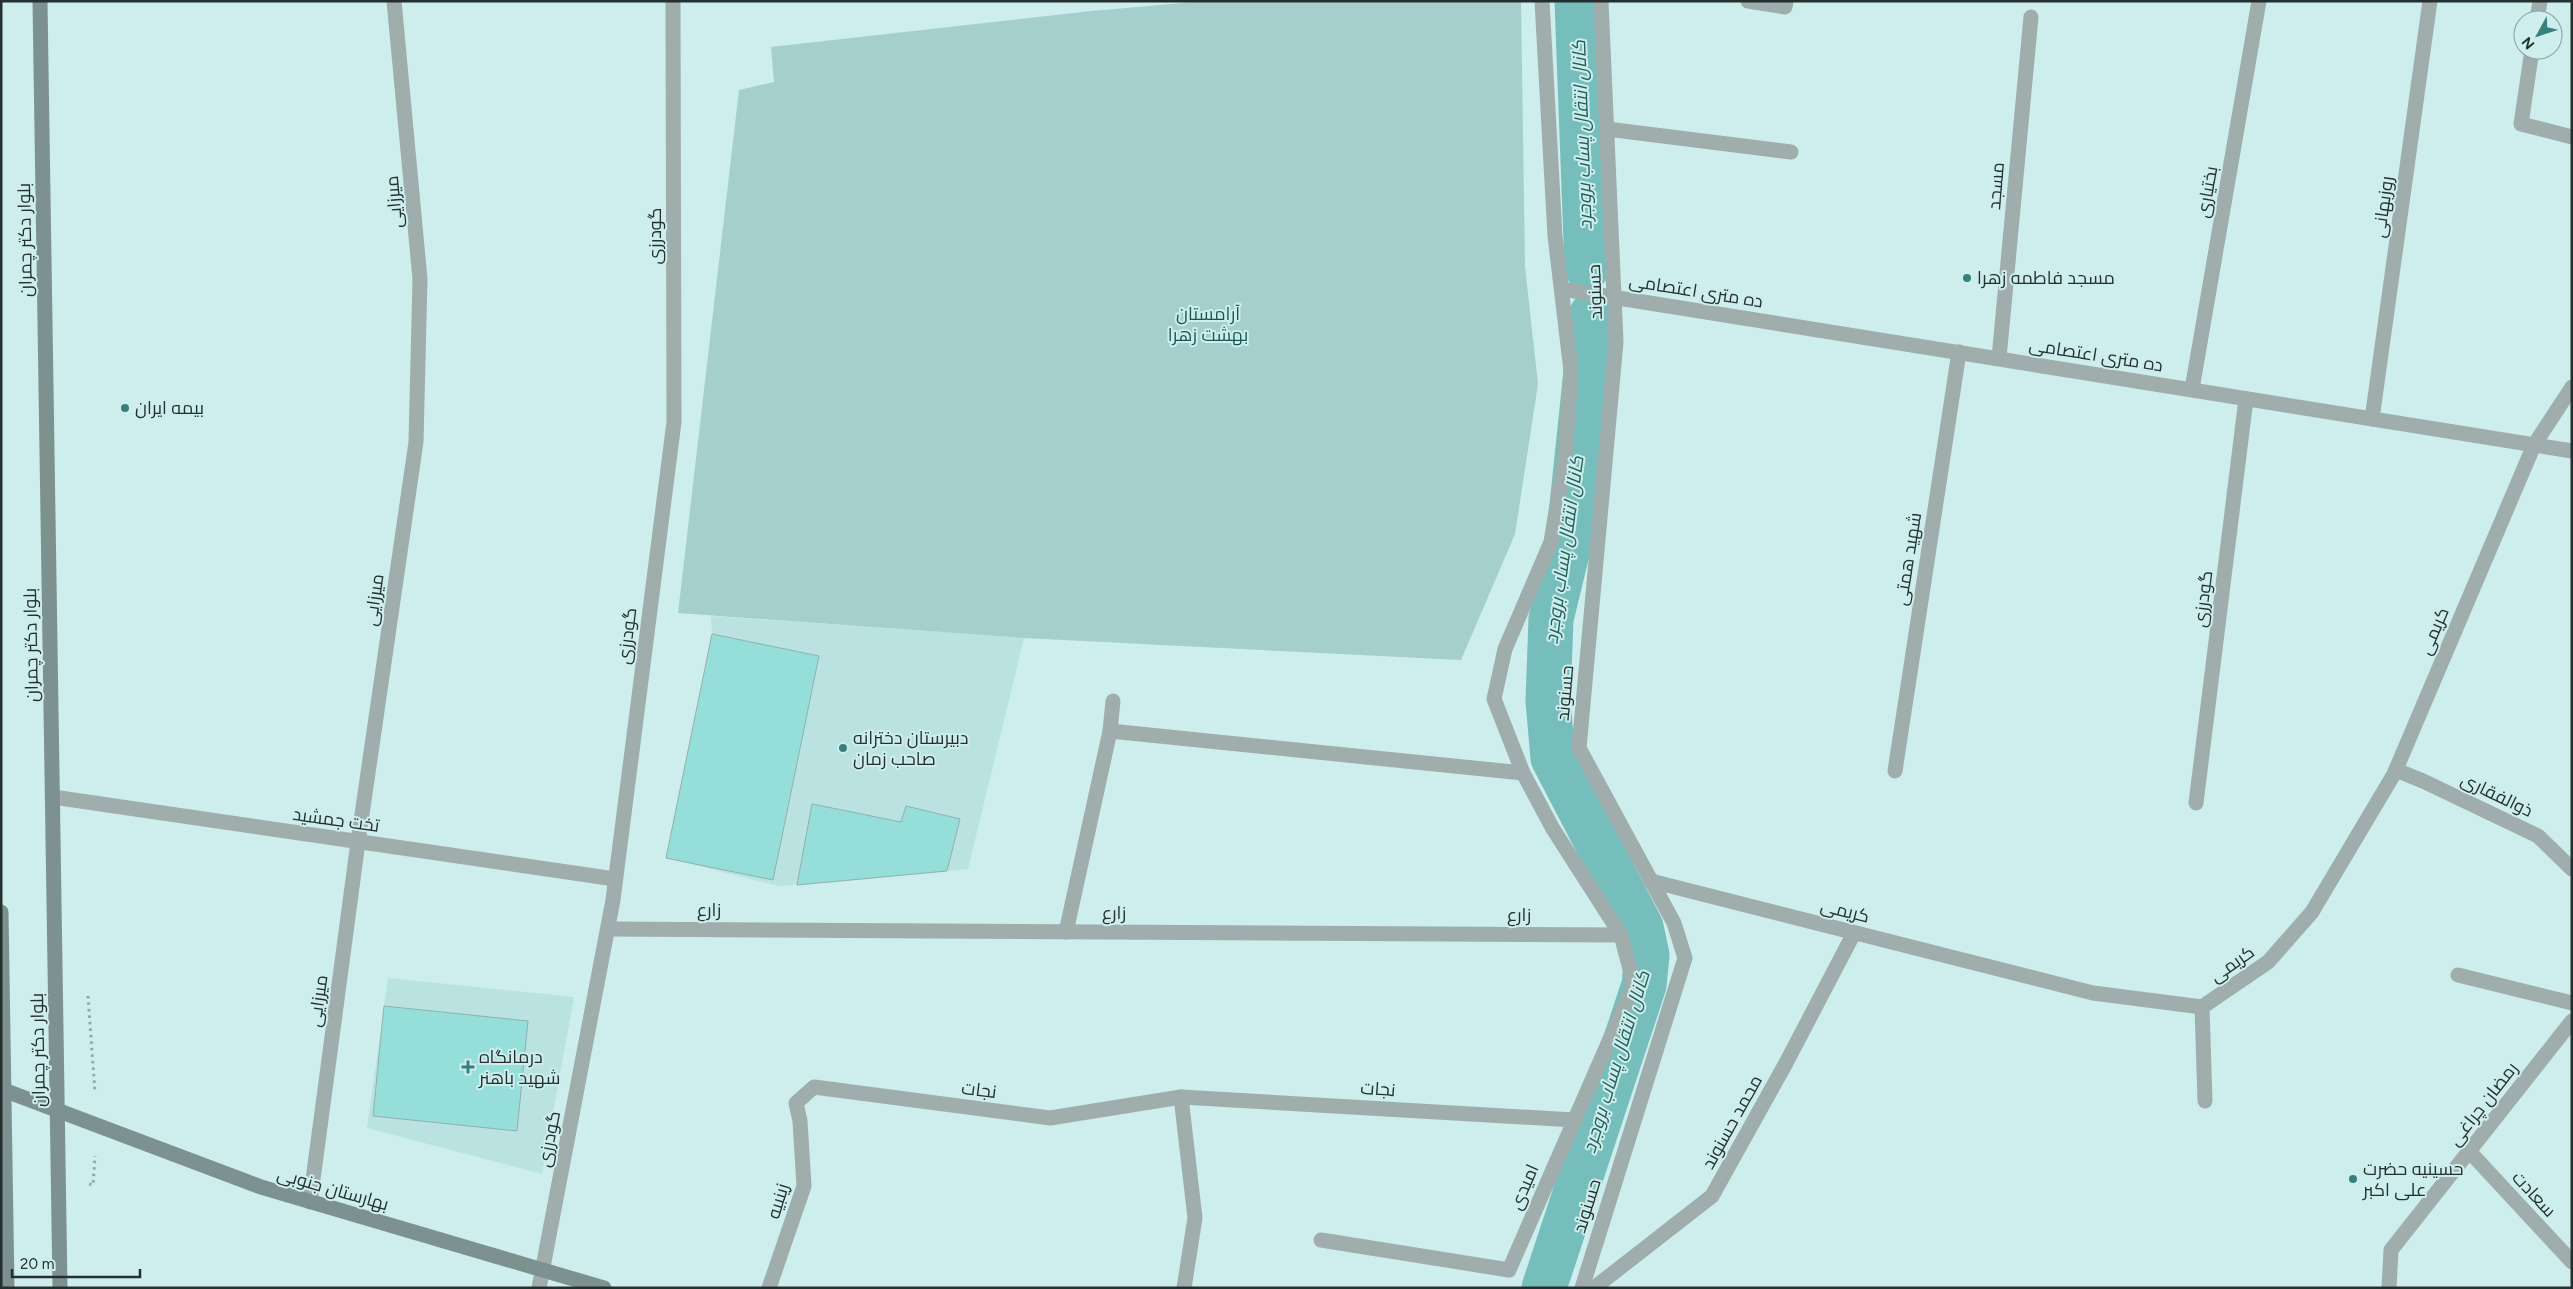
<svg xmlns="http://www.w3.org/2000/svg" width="2573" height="1289" viewBox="0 0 2573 1289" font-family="Figtree,Cairo,sans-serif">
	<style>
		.built { fill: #b9e2e0 }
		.green { fill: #a4cfcc }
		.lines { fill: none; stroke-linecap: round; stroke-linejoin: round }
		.canal { stroke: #76bebb; stroke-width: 45 }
		.building { fill: #96deda; stroke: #91b0ae }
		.path { stroke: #8ea8a6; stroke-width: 3; stroke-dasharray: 2.5 4; stroke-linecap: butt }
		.lane { stroke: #9fadac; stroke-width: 15 }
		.street { stroke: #9fadac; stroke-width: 15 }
		.secondary { stroke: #7d9190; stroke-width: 15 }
		.poi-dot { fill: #38807e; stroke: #cdeeec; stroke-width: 2 }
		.labels { text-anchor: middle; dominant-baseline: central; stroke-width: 4; stroke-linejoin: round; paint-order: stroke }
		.street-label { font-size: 18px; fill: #24302f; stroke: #cdeeec }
		.poi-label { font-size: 18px; fill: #24302f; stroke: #cdeeec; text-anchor: start }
		.park-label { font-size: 18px; fill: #185654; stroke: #cdeeec }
		.water-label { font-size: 19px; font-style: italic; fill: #235f5d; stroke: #cdeeec }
	</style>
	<rect width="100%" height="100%" fill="#cdeeec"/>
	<g class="built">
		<polygon points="711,616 1024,638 968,869 779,886 666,858 712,634"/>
		<polygon points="388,978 574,997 542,1174 367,1128"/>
	</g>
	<polygon class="green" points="1206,1 1521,1 1525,267 1538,384 1515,534 1461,660 1024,638 678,613 739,90 774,82 771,47 1091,11"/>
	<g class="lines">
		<g class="canal">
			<polyline points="1577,1 1587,268"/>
			<polyline points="1544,1288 1644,985 1647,955 1641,927 1553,758 1548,701 1551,619 1567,553 1592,314"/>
		</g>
	</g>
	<g class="building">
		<polygon points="712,634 819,656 773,880 666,858"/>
		<polygon points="812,804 901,822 906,806 960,819 947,871 797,885"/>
		<polygon points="384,1006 528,1021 517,1131 373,1116"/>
	</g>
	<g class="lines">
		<g class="path">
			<polyline points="88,996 95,1092"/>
			<polyline points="89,1184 93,1185 95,1156"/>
		</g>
		<polyline class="lane" points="2202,1007 2205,1101"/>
		<g class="street">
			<polyline points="1748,1 1785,7 1786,1"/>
			<polyline points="2537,20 2540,1"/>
			<polyline points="2532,50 2521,124 2572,137"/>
			<polyline points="1607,129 1791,152"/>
			<polyline points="1562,289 2572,451"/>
			<polyline points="1999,358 2031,17"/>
			<polyline points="2192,389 2259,1"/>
			<polyline points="2372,419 2430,1"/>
			<polyline points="1110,731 1523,773"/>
			<polyline points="2396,770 2423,781 2538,836 2572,869"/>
			<polyline points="1895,771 1959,352"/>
			<polyline points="53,797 615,879"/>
			<polyline points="2196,803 2246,399"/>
			<polyline points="1651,881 2093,993 2202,1007 2268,962 2312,912 2394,774 2534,445 2572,387"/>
			<polyline points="608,929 1621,935"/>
			<polyline points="1066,932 1110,731 1113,701"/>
			<polyline points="2458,975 2572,1003"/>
			<polyline points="1181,1097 1195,1218 1184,1288"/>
			<polyline points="2469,1151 2572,1262"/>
			<polyline points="310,1202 358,842 416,442 420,279 394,1"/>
			<polyline points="1321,1240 1509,1270 1634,984 1621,935 1553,829 1523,773 1494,699 1505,649 1551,542 1565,456 1571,371 1555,236 1542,1"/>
			<polyline points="539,1288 613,900 674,422 673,1"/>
			<polyline points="769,1288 804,1186 800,1121 796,1103 814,1087 1050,1118 1181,1097 1574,1120"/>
			<polyline points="1582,1288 1685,958 1674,923 1579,748 1616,342 1601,1"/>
			<polyline points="1594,1288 1712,1196 1786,1063 1854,933"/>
			<polyline points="2389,1288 2391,1250 2572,1021"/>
		</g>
		<g class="secondary">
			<polyline points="40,1 60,1288"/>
			<polyline points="1,912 7,1288"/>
			<polyline points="1,1089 261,1187 604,1288"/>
		</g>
	</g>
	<g class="poi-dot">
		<circle cx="1967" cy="278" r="5"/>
		<circle cx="125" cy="408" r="5"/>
		<circle cx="843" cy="748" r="5"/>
		<path d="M465.5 1059.5h5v5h5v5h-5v5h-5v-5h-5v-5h5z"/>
		<circle cx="2353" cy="1179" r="5"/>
	</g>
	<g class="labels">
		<g class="street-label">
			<text transform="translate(1996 186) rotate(-85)">مسجد</text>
			<text transform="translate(2207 192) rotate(-80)">بختیاری</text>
			<text transform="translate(394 202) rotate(-95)">میرزایی</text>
			<text transform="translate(2383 207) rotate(-82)">روزبهانی</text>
			<text transform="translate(655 236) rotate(-90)">گودرزی</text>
			<text transform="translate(25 240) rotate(-91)">بلوار دکتر چمران</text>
			<text transform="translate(1696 291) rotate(9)">ده متری اعتصامی</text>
			<text transform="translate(1595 292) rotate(-92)">حسنوند</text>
			<text transform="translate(2096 355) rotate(9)">ده متری اعتصامی</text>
			<text transform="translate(1908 559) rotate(-81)">شهید همتی</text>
			<text transform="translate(2203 599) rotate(-83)">گودرزی</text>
			<text transform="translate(374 600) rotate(-82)">میرزایی</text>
			<text transform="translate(2434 631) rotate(-67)">کریمی</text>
			<text transform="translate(627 636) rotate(-83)">گودرزی</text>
			<text transform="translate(31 645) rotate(-91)">بلوار دکتر چمران</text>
			<text transform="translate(1565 693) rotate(-85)">حسنوند</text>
			<text transform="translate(2497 795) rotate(26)">ذوالفقاری</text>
			<text transform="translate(336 820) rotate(8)">تخت جمشید</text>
			<text x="709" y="910">زارع</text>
			<text transform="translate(1845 911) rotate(14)">کریمی</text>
			<text x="1114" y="913">زارع</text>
			<text x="1519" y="915">زارع</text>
			<text transform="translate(2232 964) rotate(-35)">کریمی</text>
			<text transform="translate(318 1001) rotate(-82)">میرزایی</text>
			<text transform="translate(38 1050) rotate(-91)">بلوار دکتر چمران</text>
			<text transform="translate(1378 1089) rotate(4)">نجات</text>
			<text transform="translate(979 1090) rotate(7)">نجات</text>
			<text transform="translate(2483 1104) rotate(-52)">رمضان چراغی</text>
			<text transform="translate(1732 1122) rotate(-61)">محمد حسنوند</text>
			<text transform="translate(549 1139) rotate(-79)">گودرزی</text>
			<text transform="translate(1524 1187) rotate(-67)">امیدی</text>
			<text transform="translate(333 1189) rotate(16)">بهارستان جنوبی</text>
			<text transform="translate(2534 1194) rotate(47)">سعادت</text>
			<text transform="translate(778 1201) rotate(-73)">زینبیه</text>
			<text transform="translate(1587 1206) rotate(-73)">حسنوند</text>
		</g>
		<g class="poi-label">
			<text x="1977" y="278">مسجد فاطمه زهرا</text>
			<text x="135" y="408">بیمه ایران</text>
			<text x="853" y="738">دبیرستان دخترانه<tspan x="853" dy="21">صاحب زمان</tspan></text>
			<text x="479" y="1057">درمانگاه<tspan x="479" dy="21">شهید باهنر</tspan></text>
			<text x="2363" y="1169">حسینیه حضرت<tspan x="2363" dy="21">علی اکبر</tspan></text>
		</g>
		<g class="park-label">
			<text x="1208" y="314">آرامستان<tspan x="1208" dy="21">بهشت زهرا</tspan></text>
		</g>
		<g class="water-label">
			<text transform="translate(1582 135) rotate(-92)">کانال انتقال پساب بروجرد</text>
			<text transform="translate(1564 550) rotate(-82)">کانال انتقال پساب بروجرد</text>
			<text transform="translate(1616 1062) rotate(-73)">کانال انتقال پساب بروجرد</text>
		</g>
	</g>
	<rect width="2573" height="1289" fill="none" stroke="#24302f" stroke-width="5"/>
	<g transform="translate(2538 35) rotate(230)"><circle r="24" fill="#cdeeec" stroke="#89a2a0"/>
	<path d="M0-4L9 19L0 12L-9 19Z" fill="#38807e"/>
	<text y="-8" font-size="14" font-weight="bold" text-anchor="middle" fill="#24302f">N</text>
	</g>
	<path d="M12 1269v8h128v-8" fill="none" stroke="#24302f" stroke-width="2.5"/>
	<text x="20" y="1269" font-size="15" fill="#24302f" stroke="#cdeeec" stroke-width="4" paint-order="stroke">20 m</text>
</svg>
